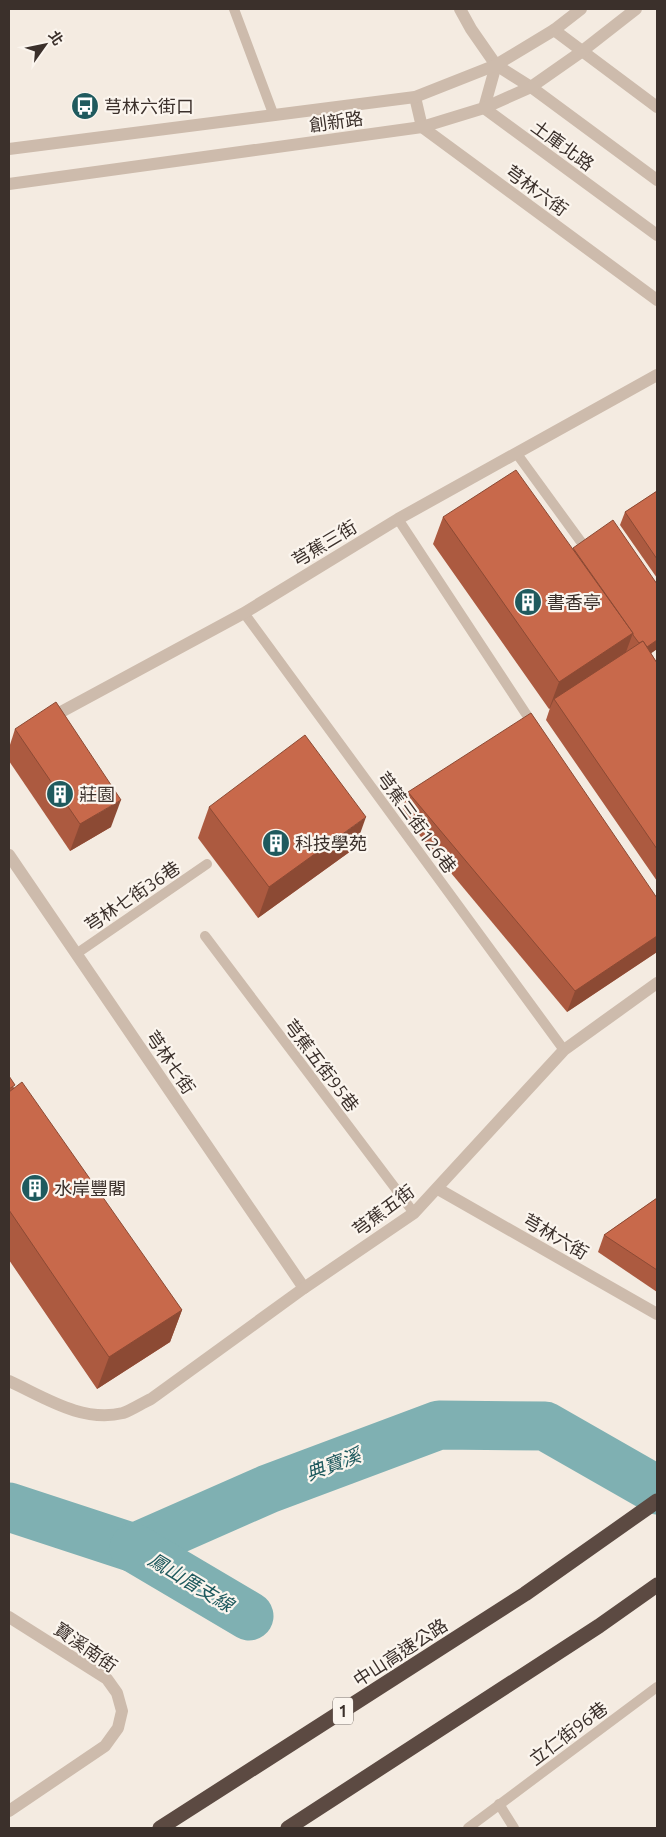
<svg xmlns="http://www.w3.org/2000/svg" width="666" height="1837" viewBox="0 0 666 1837" font-family="Ubuntu,'Noto Sans TC',sans-serif">
	<style>
		.lines { fill: none; stroke-linecap: round; stroke-linejoin: round }
		.river { stroke: #7fb0b2; stroke-width: 49 }
		.lane { stroke: #cdbbac; stroke-width: 10 }
		.street { stroke: #cdbbac; stroke-width: 12 }
		.highway { stroke: #5c4a42; stroke-width: 15 }
		.wall { fill: #ac5a40 }
		.shaded-wall { fill: #8c4a34 }
		.building { fill: #c8694b; stroke: #8c4a34 }
		.labels { text-anchor: middle; dominant-baseline: central; stroke-width: 4.5; stroke-linejoin: round; paint-order: stroke }
		.shield { fill: #fbf5ee; stroke: #756b66; stroke-width: 1 }
		.shield-label { font-size: 16px; font-weight: bold; fill: #3b302b }
		.poi-label { font-size: 18px; fill: #3b302b; stroke: #fbf5ee; text-anchor: start }
		.street-label { font-size: 18px; fill: #3b302b; stroke: #fbf5ee }
		.water-label { font-size: 19px; font-style: italic; fill: #1f5a5e; stroke: #fbf5ee }
	</style>
	<rect width="100%" height="100%" fill="#f4ebe1"/>
	<g class="lines">
		<g class="river">
			<polyline points="9,1507 134,1548 268,1489 439,1425 545,1426 657,1490"/>
			<polyline points="134,1548 249,1616"/>
		</g>
		<g class="lane">
			<polyline points="234,9 274,116"/>
			<polyline points="517,454 584,546"/>
			<polyline points="398,519 534,726"/>
			<polyline points="244,613 564,1050"/>
			<polyline points="205,936 414,1213"/>
			<polyline points="76,954 207,864"/>
			<polyline points="499,1804 514,1828"/>
			<polyline points="468,1828 657,1687"/>
		</g>
		<g class="street">
			<polyline points="460,9 471,29 496,65 531,87 657,180"/>
			<polyline points="554,30 657,107"/>
			<polyline points="496,65 484,108 657,235"/>
			<polyline points="415,97 422,127 657,300"/>
			<polyline points="9,149 415,97 496,65 554,30 581,9"/>
			<polyline points="9,184 422,127 484,108 531,87 581,52 636,9"/>
			<polyline points="48,719 244,613 398,519 657,375"/>
			<polyline points="9,855 304,1288"/>
			<polyline points="438,1189 657,1314"/>
			<path d="M9,1381C44,1397 82,1423 123,1413C132,1410 142,1403 151,1399L304,1288L414,1213L564,1050L657,983"/>
			<polyline points="9,1617 107,1679 117,1693 122,1711 118,1728 105,1746 9,1811"/>
		</g>
		<g class="highway">
			<polyline points="160,1828 525,1594 657,1501"/>
			<polyline points="288,1828 599,1626 657,1585"/>
		</g>
	</g>
	<g class="wall">
		<polygon points="657,491 657,578 620,525 625,512"/>
		<polygon points="443,517 573,549 657,584 657,649 651,653 657,663 657,881 546,720 550,708 549,709 433,544"/>
		<polygon points="15,729 111,827 70,851 9,761 9,748"/>
		<polygon points="408,792 657,898 657,952 567,1012 401,813"/>
		<polygon points="209,807 355,848 258,918 198,838"/>
		<polygon points="9,1076 14,1088 182,1310 170,1342 97,1389 9,1260"/>
		<polygon points="657,1198 657,1292 598,1252 604,1235"/>
	</g>
	<g class="shaded-wall">
		<polygon points="633,633 623,660 554,699 550,708 549,709 559,682"/>
		<polygon points="657,640 657,649 639,662 643,650"/>
		<polygon points="121,800 111,827 70,851 80,824"/>
		<polygon points="366,817 355,848 258,918 269,887"/>
		<polygon points="657,936 657,952 567,1012 575,991"/>
		<polygon points="182,1310 170,1342 97,1389 109,1357"/>
	</g>
	<g class="building">
		<polygon points="516,470 633,633 559,682 443,517"/>
		<polygon points="657,491 657,559 625,512"/>
		<polygon points="613,520 657,584 657,640 647,647 643,641 639,643 633,635 633,633 573,548"/>
		<polygon points="643,641 657,663 657,849 554,699"/>
		<polygon points="56,702 121,800 80,824 15,729"/>
		<polygon points="531,713 657,898 657,936 575,991 408,792"/>
		<polygon points="305,735 366,817 269,887 209,807"/>
		<polygon points="9,1076 15,1085 9,1089"/>
		<polygon points="22,1082 182,1310 109,1357 9,1210 9,1092"/>
		<polygon points="657,1198 657,1270 604,1235"/>
	</g>
	<defs>
		<g id="bus-disc" transform="scale(1.4375)"><circle r="9.5" fill="#1f5a5e" stroke="#fbf5ee"/><path d="M-5-6H5V4H4V6H2V4H-2V6H-4V4H-5ZM-3.5-4V0h7V-4ZM-3.5 1.2v1.5H-2V1.2ZM2 1.2v1.5H3.5V1.2Z" fill="#fff"/></g>
		<g id="building-disc" transform="scale(1.4375)"><circle r="9.5" fill="#1f5a5e" stroke="#fbf5ee"/><path d="M-4-6H4V6H1V3H-1V6H-4ZM-2.5-4.3h1.7v1.8h-1.7ZM.8-4.3h1.7v1.8H.8ZM-2.5-1h1.7V.8h-1.7ZM.8-1h1.7V.8H.8Z" fill="#fff"/></g>
	</defs>
	<g fill-rule="evenodd">
		<use href="#bus-disc" x="85" y="106"/>
		<use href="#building-disc" x="528" y="602"/>
		<use href="#building-disc" x="60" y="794"/>
		<use href="#building-disc" x="276" y="843"/>
		<use href="#building-disc" x="35" y="1188"/>
	</g>
	<g class="labels">
		<rect class="shield" x="333" y="1697.5" width="20" height="27" rx="4"/>
		<g class="shield-label">
			<text x="343" y="1711">1</text>
		</g>
		<g class="poi-label">
			<text x="104" y="106">芎林六街口</text>
			<text x="547" y="602">書香亭</text>
			<text x="79" y="794">莊園</text>
			<text x="295" y="843">科技學苑</text>
			<text x="54" y="1188">水岸豐閣</text>
		</g>
		<g class="street-label">
			<text transform="translate(336 121) rotate(-8)">創新路</text>
			<text transform="translate(563 145) rotate(36)">土庫北路</text>
			<text transform="translate(537 190) rotate(36)">芎林六街</text>
			<text transform="translate(324 543) rotate(-31)">芎蕉三街</text>
			<text transform="translate(417 822) rotate(54)">芎蕉三街126巷</text>
			<text transform="translate(132 896) rotate(-34)">芎林七街36巷</text>
			<text transform="translate(171 1062) rotate(56)">芎林七街</text>
			<text transform="translate(322 1065) rotate(53)">芎蕉五街95巷</text>
			<text transform="translate(383 1210) rotate(-37)">芎蕉五街</text>
			<text transform="translate(556 1236) rotate(30)">芎林六街</text>
			<text transform="translate(86 1647) rotate(35)">寶溪南街</text>
			<text transform="translate(400 1652) rotate(-33)">中山高速公路</text>
			<text transform="translate(568 1733) rotate(-37)">立仁街96巷</text>
		</g>
		<g class="water-label">
			<text transform="translate(333 1464) rotate(-21)">典寶溪</text>
			<text transform="translate(191 1582) rotate(31)">鳳山厝支線</text>
		</g>
	</g>
	<rect width="666" height="1837" fill="none" stroke="#3b302b" stroke-width="20"/>
	<g transform="translate(45 45) rotate(57)" stroke="#fbf5ee" stroke-width="4" paint-order="stroke">
	<path d="M0-4L9 19L0 12L-9 19Z" fill="#3b302b"/>
	<text y="-8" font-size="14" font-weight="bold" text-anchor="middle" fill="#3b302b">北</text>
	</g>
</svg>
